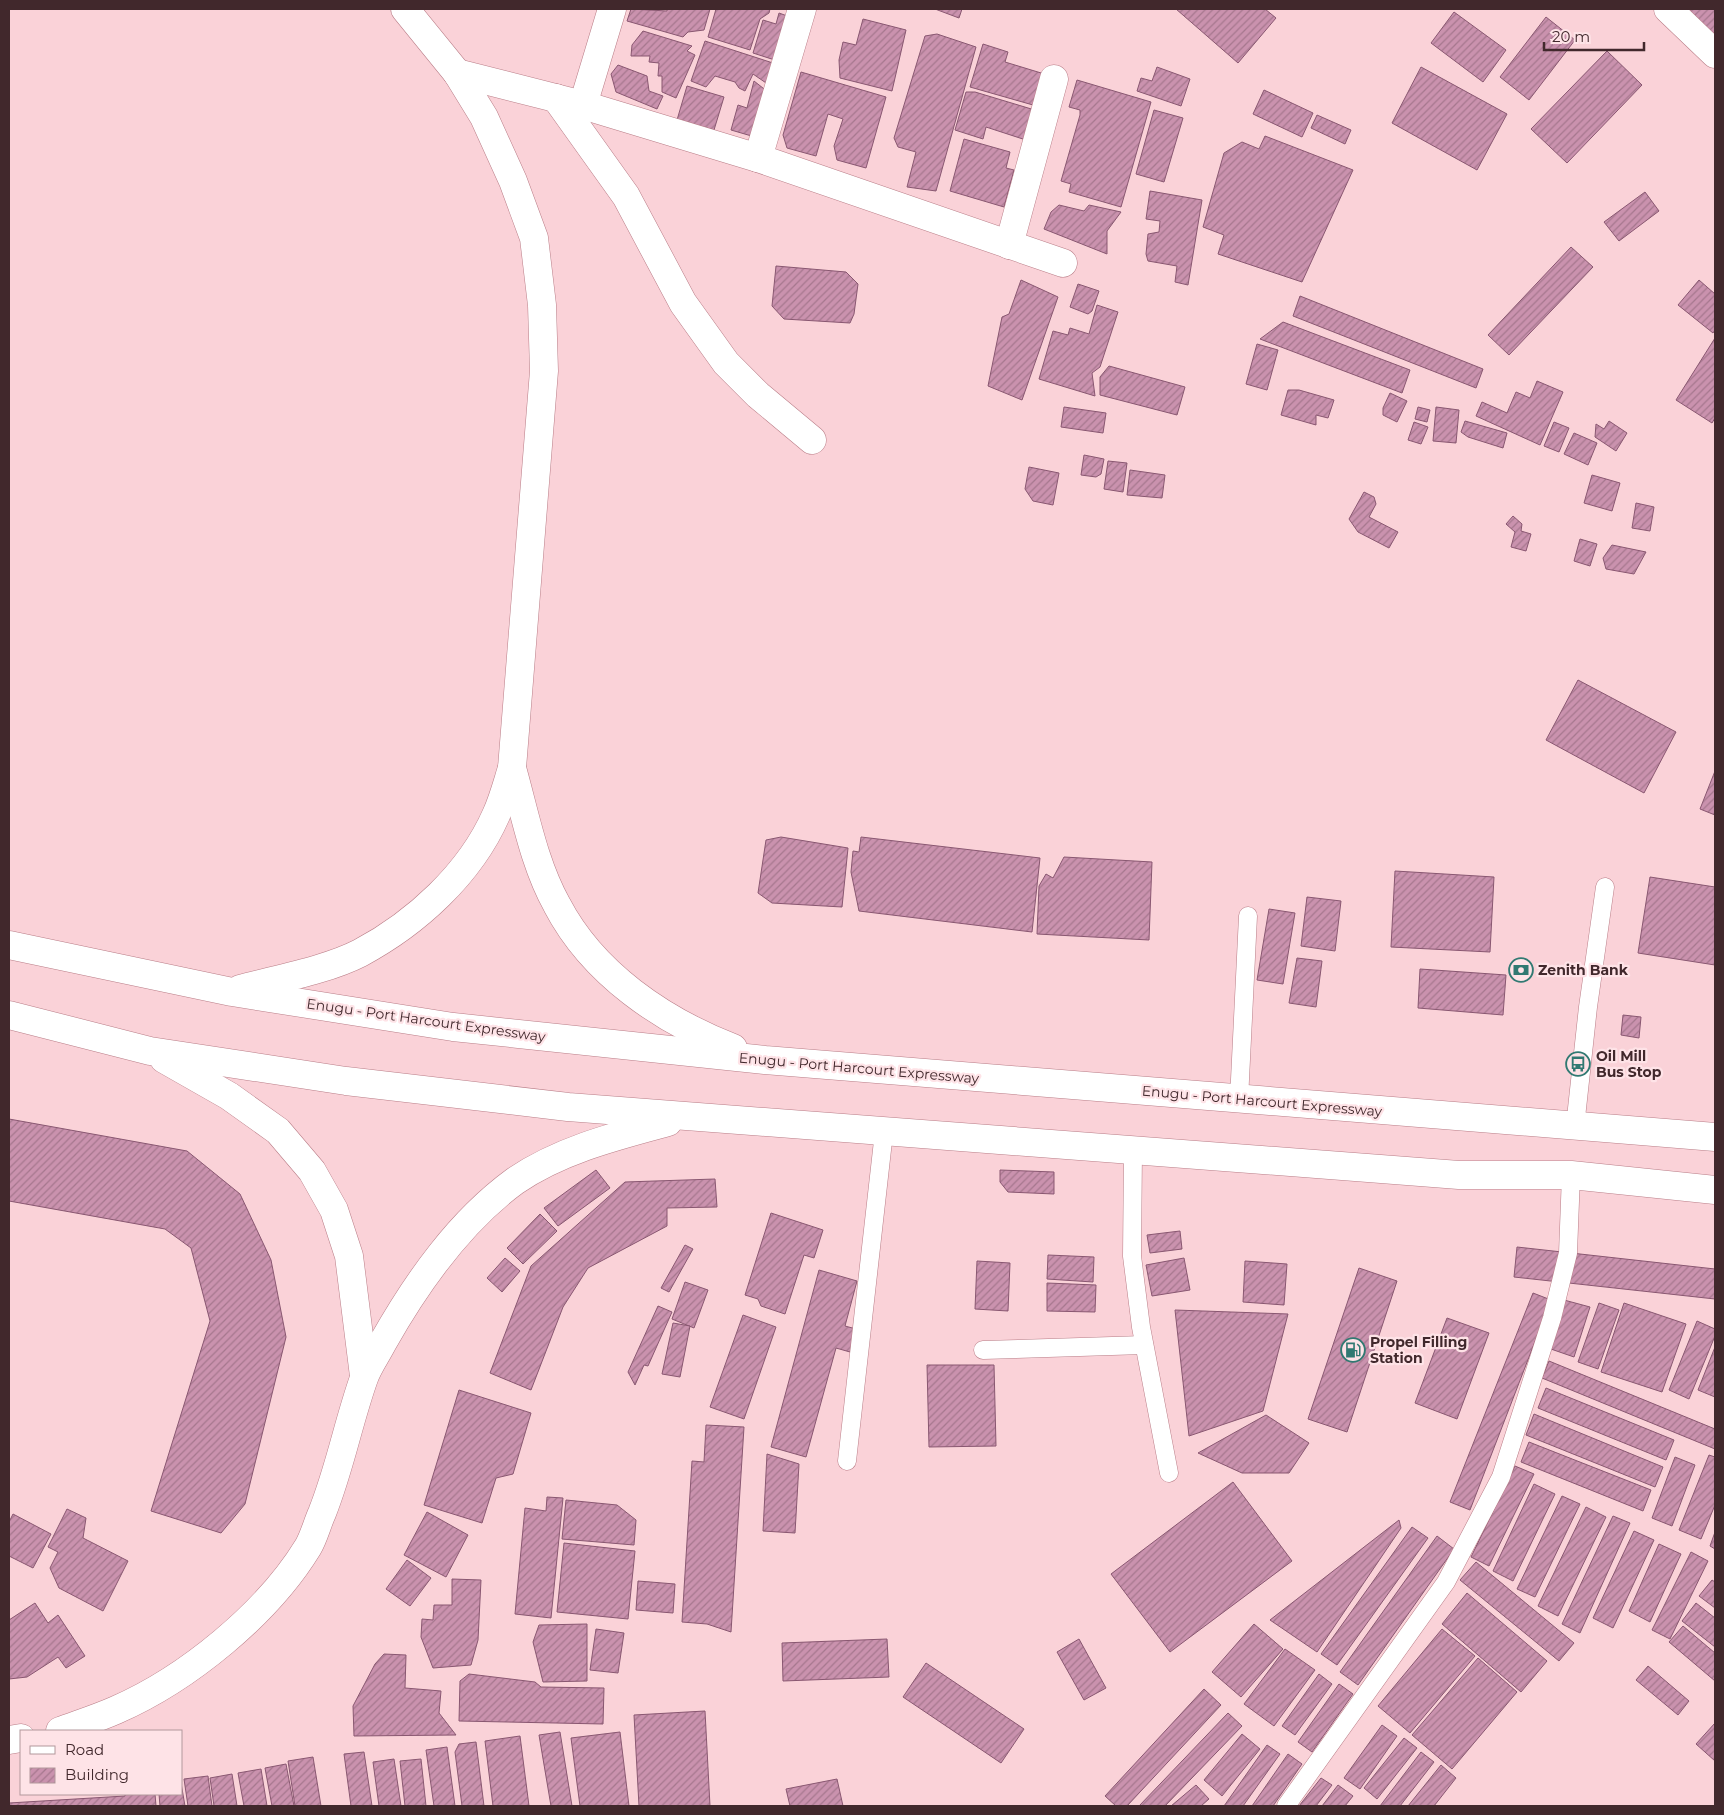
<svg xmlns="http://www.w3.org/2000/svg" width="1724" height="1815" viewBox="0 0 1724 1815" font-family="Montserrat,sans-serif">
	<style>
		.building { fill: url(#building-hatch); stroke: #895771 }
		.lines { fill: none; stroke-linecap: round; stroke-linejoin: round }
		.lane-casing { stroke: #b97d87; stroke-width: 19 }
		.street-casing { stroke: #b97d87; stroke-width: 29 }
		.highway-casing { stroke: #b97d87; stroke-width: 29 }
		.lane { stroke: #fff; stroke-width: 18 }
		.street { stroke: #fff; stroke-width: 28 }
		.highway { stroke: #fff; stroke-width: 28 }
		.labels { text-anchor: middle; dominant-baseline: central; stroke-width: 4.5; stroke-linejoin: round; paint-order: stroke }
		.poi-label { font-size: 14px; font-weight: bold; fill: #41282c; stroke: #fee3e7; text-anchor: start }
		.street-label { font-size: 14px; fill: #41282c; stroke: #fee3e7 }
	</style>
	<defs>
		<pattern id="building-hatch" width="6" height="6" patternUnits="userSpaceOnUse" patternTransform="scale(1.25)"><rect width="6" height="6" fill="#ca92ae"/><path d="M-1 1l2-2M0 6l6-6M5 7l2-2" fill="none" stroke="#a6778e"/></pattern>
	</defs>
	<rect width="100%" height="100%" fill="#fad2d8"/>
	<g class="building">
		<polygon points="631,9 667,11 667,9 710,9 704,30 688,32 683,37 627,21"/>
		<polygon points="716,9 770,9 769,13 760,19 750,50 708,37"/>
		<polygon points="935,9 962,9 959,18"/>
		<polygon points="1176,9 1265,9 1276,18 1238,63"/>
		<polygon points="1680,9 1715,9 1715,43"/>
		<polygon points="1454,12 1506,50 1483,82 1431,43"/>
		<polygon points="779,13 790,17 781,62 753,53 763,20 776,24"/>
		<polygon points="1546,17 1575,40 1529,100 1500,77"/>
		<polygon points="863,19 906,30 892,91 840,78 839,60 843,42 856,45"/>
		<polygon points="643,31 692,46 687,51 695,55 676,98 662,92 662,76 658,76 659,63 649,62 650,56 631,56 632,45"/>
		<polygon points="937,34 976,47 936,191 907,187 916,152 898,147 894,138 925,36"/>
		<polygon points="705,41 776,64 769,85 753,74 745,91 739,88 735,82 715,76 706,87 691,81"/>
		<polygon points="983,44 1008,52 1005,62 1051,76 1033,105 970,87"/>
		<polygon points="1607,51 1642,85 1567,163 1531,129"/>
		<polygon points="618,65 647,76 649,91 663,96 657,109 616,92 611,74"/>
		<polygon points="1157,67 1190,79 1181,106 1137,91 1141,78 1152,81"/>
		<polygon points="1421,67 1507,114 1477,170 1392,123"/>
		<polygon points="801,72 886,97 866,168 837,160 834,146 843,119 828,114 816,156 787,148 783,135"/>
		<polygon points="1077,80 1151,102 1121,207 1069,192 1071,184 1061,181 1080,115 1080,110 1069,107"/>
		<polygon points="754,81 768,92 755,137 731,130 738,105 747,108"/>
		<polygon points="687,86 724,97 714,130 677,120"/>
		<polygon points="1264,90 1313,113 1302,137 1253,114"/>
		<polygon points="966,92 975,92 1038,111 1029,141 986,127 983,139 955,130"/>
		<polygon points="1154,110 1183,118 1164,182 1136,174"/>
		<polygon points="1317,115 1351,130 1345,144 1311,128"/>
		<polygon points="1265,136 1353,170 1302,282 1218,254 1224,235 1203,227 1224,153 1242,142 1259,149"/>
		<polygon points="964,139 1010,152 1006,168 1014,170 1004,207 950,191"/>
		<polygon points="1150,191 1202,200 1188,285 1175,282 1177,266 1148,261 1146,254 1148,234 1159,232 1160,221 1146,219"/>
		<polygon points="1645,192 1659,211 1619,241 1604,222"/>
		<polygon points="1059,205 1084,211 1089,205 1121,212 1107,231 1107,254 1044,229 1051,212"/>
		<polygon points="1571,247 1593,267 1509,355 1488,335"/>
		<polygon points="776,266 846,272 858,284 854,314 850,323 784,319 772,306"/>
		<polygon points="1021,280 1058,297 1022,400 988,386 1002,317 1009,314"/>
		<polygon points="1699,280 1715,294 1715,330 1713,333 1678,305"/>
		<polygon points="1078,284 1099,291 1092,311 1088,314 1070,307"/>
		<polygon points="1300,296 1483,369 1476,388 1293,316"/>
		<polygon points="1097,305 1118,312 1100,367 1092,373 1095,396 1039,379 1053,331 1068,335 1070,328 1089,334"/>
		<polygon points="1283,322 1410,370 1402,393 1260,339"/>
		<polygon points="1715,338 1715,418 1712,423 1676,400"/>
		<polygon points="1257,344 1278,350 1267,390 1246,384"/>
		<polygon points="1109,366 1185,387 1177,415 1100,395 1100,377"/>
		<polygon points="1537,381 1563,392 1540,445 1476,416 1482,402 1507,413 1516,392 1530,398"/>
		<polygon points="1288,390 1299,390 1334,400 1328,418 1316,415 1316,425 1281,415"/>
		<polygon points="1390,393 1407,401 1397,422 1383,415 1383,408"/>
		<polygon points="1064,407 1106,413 1103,433 1061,427"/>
		<polygon points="1418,407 1430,410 1427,422 1415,419"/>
		<polygon points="1436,407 1459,410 1456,443 1433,441"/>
		<polygon points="1465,421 1507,433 1503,448 1468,437 1461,432"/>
		<polygon points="1609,421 1627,433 1616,451 1595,437 1596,424 1604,429"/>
		<polygon points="1414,422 1428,427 1421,444 1408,440"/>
		<polygon points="1554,422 1569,428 1559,452 1544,446"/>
		<polygon points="1574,433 1597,443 1588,465 1564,454"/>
		<polygon points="1084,455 1104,459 1101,474 1096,477 1081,475"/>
		<polygon points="1108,461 1127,463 1123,492 1104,489"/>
		<polygon points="1029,467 1059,473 1053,505 1033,501 1025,489"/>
		<polygon points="1130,470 1165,475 1162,498 1127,495"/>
		<polygon points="1592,475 1620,483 1612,511 1584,503"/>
		<polygon points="1364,492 1374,497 1376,504 1369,517 1398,532 1389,548 1358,532 1349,519"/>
		<polygon points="1636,503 1654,507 1650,531 1632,528"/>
		<polygon points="1513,516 1522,524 1521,531 1531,534 1526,551 1511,547 1515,532 1506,524"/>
		<polygon points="1580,539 1597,544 1590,566 1574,561"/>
		<polygon points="1612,545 1646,552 1634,574 1606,569 1603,558"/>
		<polygon points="1578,680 1676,732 1644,793 1546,740"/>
		<polygon points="1715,771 1715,815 1700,809"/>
		<polygon points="781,837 848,848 842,907 772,903 758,893 766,840"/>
		<polygon points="861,837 1040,858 1032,932 859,911 851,872 853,851 859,852"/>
		<polygon points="1064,857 1152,862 1149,940 1037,934 1039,886 1046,874 1053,878"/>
		<polygon points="1395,871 1494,877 1490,952 1391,947"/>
		<polygon points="1650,877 1715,887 1715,965 1638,953"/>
		<polygon points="1307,897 1341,901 1335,951 1301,946"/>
		<polygon points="1269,909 1295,913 1283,984 1257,980"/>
		<polygon points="1297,958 1322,961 1316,1007 1289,1003"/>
		<polygon points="1420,969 1506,975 1503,1015 1418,1008"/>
		<polygon points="1623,1015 1641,1017 1639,1038 1621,1035"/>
		<polygon points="9,1119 187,1151 240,1194 271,1260 286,1337 245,1504 221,1533 151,1511 210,1321 191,1248 165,1229 9,1201"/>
		<polygon points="596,1170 610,1188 558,1226 544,1208"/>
		<polygon points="1000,1170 1054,1172 1054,1194 1008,1192 1000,1182"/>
		<polygon points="715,1179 717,1207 667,1208 667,1226 588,1268 563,1307 531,1390 490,1373 531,1266 625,1182"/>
		<polygon points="771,1213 823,1230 814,1258 804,1255 785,1314 761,1306 758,1299 745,1295"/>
		<polygon points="540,1214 557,1231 523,1264 507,1248"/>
		<polygon points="1180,1231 1182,1249 1150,1253 1147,1235"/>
		<polygon points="685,1245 693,1249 669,1292 661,1288"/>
		<polygon points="1517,1247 1715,1269 1715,1299 1514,1277"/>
		<polygon points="1048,1255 1094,1257 1093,1282 1047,1279"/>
		<polygon points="505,1258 520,1271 502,1292 487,1278"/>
		<polygon points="1184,1258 1190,1290 1152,1296 1146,1265"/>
		<polygon points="977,1261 1010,1263 1008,1311 975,1309"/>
		<polygon points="1245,1261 1287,1264 1284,1305 1243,1302"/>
		<polygon points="1359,1268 1397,1281 1347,1432 1308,1419"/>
		<polygon points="819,1270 857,1281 845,1326 856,1329 850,1352 836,1348 806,1457 771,1447"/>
		<polygon points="685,1282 708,1290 694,1328 672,1319"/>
		<polygon points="1047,1283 1096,1285 1095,1312 1047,1311"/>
		<polygon points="1533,1293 1551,1300 1470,1510 1450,1502"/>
		<polygon points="1564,1300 1590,1307 1574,1357 1548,1348"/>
		<polygon points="1599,1303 1619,1310 1598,1369 1578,1362"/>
		<polygon points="1624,1303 1686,1324 1662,1392 1601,1372"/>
		<polygon points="658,1306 672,1312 648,1366 644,1365 635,1385 628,1372"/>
		<polygon points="1175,1310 1288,1314 1263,1411 1189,1436"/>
		<polygon points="743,1315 776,1327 744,1419 710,1407"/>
		<polygon points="1447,1318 1489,1333 1457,1419 1415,1403"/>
		<polygon points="1697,1321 1715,1329 1715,1336 1689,1399 1669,1390"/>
		<polygon points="673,1323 690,1326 680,1377 662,1374"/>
		<polygon points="1715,1347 1715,1397 1698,1390"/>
		<polygon points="1549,1361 1715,1429 1715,1449 1542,1378"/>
		<polygon points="927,1365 994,1365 996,1446 929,1447"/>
		<polygon points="1546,1388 1674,1440 1666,1460 1538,1408"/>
		<polygon points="459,1390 531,1413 513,1474 496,1478 482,1523 424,1505"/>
		<polygon points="1534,1414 1663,1467 1655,1487 1526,1435"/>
		<polygon points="1266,1415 1309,1443 1289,1473 1242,1473 1198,1453"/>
		<polygon points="706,1425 744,1427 731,1632 707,1624 682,1622 692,1461 704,1462"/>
		<polygon points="1529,1442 1651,1490 1643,1511 1521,1462"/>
		<polygon points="767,1454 799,1464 795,1533 763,1531"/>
		<polygon points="1709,1455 1715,1457 1715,1505 1701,1539 1679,1530"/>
		<polygon points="1675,1457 1695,1465 1672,1526 1652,1518"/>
		<polygon points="1515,1466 1534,1474 1489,1566 1471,1557"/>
		<polygon points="1233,1482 1292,1561 1170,1652 1111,1574"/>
		<polygon points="1534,1484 1555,1494 1513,1581 1493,1571"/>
		<polygon points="1562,1496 1580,1504 1535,1597 1517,1589"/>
		<polygon points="547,1497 563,1498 551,1618 515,1614 525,1508 546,1511"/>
		<polygon points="566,1500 617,1505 636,1520 634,1545 562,1539"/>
		<polygon points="1586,1507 1606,1517 1558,1616 1538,1606"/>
		<polygon points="67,1509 86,1518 83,1538 128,1561 103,1611 59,1588 50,1568 58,1552 48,1547"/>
		<polygon points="427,1512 468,1535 446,1577 404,1555"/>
		<polygon points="13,1514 51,1534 33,1568 9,1556 9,1522"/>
		<polygon points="1613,1516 1630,1523 1580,1633 1562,1624"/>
		<polygon points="1399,1520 1401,1528 1317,1652 1270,1620"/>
		<polygon points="1412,1527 1428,1538 1337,1665 1321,1654"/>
		<polygon points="1634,1531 1654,1540 1613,1628 1593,1618"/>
		<polygon points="1715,1532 1715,1549 1710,1546"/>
		<polygon points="1437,1536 1454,1549 1358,1685 1340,1672"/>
		<polygon points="564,1543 635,1551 628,1619 557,1612"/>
		<polygon points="1659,1544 1681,1554 1650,1622 1629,1611"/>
		<polygon points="1691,1552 1708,1561 1670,1639 1652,1630"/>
		<polygon points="407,1560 431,1578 410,1606 386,1589"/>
		<polygon points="1476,1562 1574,1643 1559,1661 1460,1580"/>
		<polygon points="452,1579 481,1580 478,1640 471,1665 433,1668 421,1637 422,1619 433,1620 434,1605 452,1605"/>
		<polygon points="1712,1580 1715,1582 1715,1608 1699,1596"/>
		<polygon points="638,1581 675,1584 673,1613 636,1610"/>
		<polygon points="1467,1593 1547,1661 1521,1692 1442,1624"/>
		<polygon points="35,1603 48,1623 58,1615 85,1656 66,1668 58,1657 27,1677 9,1679 9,1620"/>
		<polygon points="1696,1603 1715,1618 1715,1647 1682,1621"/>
		<polygon points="587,1624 587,1681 543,1682 533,1642 539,1625"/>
		<polygon points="1254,1624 1283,1649 1241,1697 1212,1672"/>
		<polygon points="1683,1626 1715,1653 1715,1681 1669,1642"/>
		<polygon points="596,1629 624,1633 618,1673 590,1670"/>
		<polygon points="1442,1629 1475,1656 1410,1733 1378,1706"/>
		<polygon points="887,1639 889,1677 783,1681 782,1643"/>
		<polygon points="1079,1639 1106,1688 1084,1700 1057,1652"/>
		<polygon points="1285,1649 1315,1670 1274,1726 1244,1704"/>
		<polygon points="384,1654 406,1655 405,1688 441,1691 439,1713 456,1735 354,1736 353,1706 375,1664"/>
		<polygon points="1478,1658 1517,1692 1452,1769 1412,1735"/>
		<polygon points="926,1663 1024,1729 1001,1763 903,1697"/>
		<polygon points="1648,1666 1689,1701 1678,1715 1636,1680"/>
		<polygon points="469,1674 535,1682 541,1687 604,1688 603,1724 459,1721 460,1681"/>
		<polygon points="1319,1674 1332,1684 1295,1735 1282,1726"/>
		<polygon points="1339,1684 1353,1694 1312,1752 1298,1742"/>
		<polygon points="1204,1689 1221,1705 1127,1806 1116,1806 1105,1796"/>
		<polygon points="705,1711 710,1806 639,1806 634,1715"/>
		<polygon points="1228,1713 1242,1726 1165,1806 1139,1806"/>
		<polygon points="1715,1723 1715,1761 1696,1744"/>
		<polygon points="1382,1725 1397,1736 1360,1789 1344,1778"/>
		<polygon points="560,1732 572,1806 551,1806 539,1735"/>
		<polygon points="620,1732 629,1806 580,1806 571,1738"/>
		<polygon points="1242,1734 1260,1749 1222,1796 1204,1780"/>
		<polygon points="520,1736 529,1806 493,1806 485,1741"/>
		<polygon points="1404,1738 1417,1748 1377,1799 1364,1788"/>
		<polygon points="476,1742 484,1806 462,1806 455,1752 459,1744"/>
		<polygon points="1267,1745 1280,1754 1243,1806 1224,1806"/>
		<polygon points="447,1747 455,1806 434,1806 426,1750"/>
		<polygon points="364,1752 372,1806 351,1806 344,1754"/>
		<polygon points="1421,1752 1434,1762 1400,1806 1380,1806"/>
		<polygon points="1288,1754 1302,1764 1273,1806 1252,1806"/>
		<polygon points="313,1757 321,1806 295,1806 288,1761"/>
		<polygon points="394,1759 401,1806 379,1806 373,1762"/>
		<polygon points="421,1759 426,1806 405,1806 400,1761"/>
		<polygon points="286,1764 294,1806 272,1806 265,1768"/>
		<polygon points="1441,1765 1456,1778 1434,1806 1408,1806"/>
		<polygon points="261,1769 267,1806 244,1806 238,1773"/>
		<polygon points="232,1774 237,1806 214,1806 210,1778"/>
		<polygon points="208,1776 212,1806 188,1806 184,1779"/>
		<polygon points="1321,1778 1332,1785 1316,1806 1299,1806"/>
		<polygon points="837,1779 843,1806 790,1806 786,1789"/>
		<polygon points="181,1783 185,1806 160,1806 159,1794 181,1794"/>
		<polygon points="1196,1785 1209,1799 1201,1806 1171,1806"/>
		<polygon points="1338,1785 1353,1796 1345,1806 1322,1806"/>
		<polygon points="125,1794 155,1794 156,1806 9,1806 9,1803 125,1796"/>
	</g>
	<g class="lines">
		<g class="lane-casing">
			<g id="lane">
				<polyline points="1239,1100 1248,916"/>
				<polyline points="1575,1127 1588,1007 1605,887"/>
				<polyline points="1133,1151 1132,1256 1141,1327 1169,1473"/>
				<polyline points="983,1350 1144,1345"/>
				<polyline points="847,1461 884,1132"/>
				<polyline points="1286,1806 1446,1582 1501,1477 1552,1318 1568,1253 1571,1175"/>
			</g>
		</g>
		<g class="street-casing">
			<g id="street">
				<polyline points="1668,9 1715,54"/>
				<polyline points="457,73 583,105 758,158 1063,263"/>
				<polyline points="556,98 626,196 683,303 726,363 758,395 812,440"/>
				<polyline points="583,105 612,9"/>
				<polyline points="758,158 802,9"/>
				<polyline points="1009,245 1054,79"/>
			</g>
		</g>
		<g class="highway-casing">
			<g id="highway">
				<path d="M512,768C525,814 534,864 557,905C593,974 663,1021 733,1048"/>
				<polyline points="9,945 232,992 453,1027 765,1060 1715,1137"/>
				<path d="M240,989C277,979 327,970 360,953C416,923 470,874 496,815C503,800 507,784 512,768L544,371L542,305L534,238L513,181L484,117L457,73L405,9"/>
				<polyline points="9,1015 150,1051 346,1081 568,1107 1459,1175 1571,1175 1715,1190"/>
				<polyline points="164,1059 229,1096 278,1131 312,1171 334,1210 349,1256 364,1376"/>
				<path d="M60,1731C79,1724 98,1718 116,1710C187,1679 267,1614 308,1547C314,1537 317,1524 322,1513C340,1468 348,1423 364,1378C368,1366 377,1354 383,1342C417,1282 459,1222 515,1181C560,1150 616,1136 668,1122"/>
				<polyline points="9,1740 21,1738"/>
			</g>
		</g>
		<use href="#lane" class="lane"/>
		<use href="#street" class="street"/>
		<use href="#highway" class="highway"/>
	</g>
	<defs>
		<g id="bank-ring" transform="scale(1.25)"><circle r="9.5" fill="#fee3e7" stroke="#317972" stroke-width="1.5"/><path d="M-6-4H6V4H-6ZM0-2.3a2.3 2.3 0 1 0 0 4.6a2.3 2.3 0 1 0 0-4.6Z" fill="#317972"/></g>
		<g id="bus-ring" transform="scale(1.25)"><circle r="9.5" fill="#fee3e7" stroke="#317972" stroke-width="1.5"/><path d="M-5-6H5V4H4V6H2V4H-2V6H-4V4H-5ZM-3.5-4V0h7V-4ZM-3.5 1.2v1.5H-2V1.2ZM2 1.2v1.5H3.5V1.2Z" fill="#317972"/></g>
		<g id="fuel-ring" transform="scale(1.25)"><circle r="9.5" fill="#fee3e7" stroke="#317972" stroke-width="1.5"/><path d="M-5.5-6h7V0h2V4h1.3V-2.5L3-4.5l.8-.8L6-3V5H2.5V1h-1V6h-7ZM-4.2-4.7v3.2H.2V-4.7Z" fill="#317972"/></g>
	</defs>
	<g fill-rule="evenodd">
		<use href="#bank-ring" x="1521" y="970"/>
		<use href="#bus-ring" x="1578" y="1064"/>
		<use href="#fuel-ring" x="1353" y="1350"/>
	</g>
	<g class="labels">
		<g class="poi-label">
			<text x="1538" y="970">Zenith Bank</text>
			<text x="1596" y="1056">Oil Mill<tspan x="1596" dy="16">Bus Stop</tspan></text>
			<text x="1370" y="1342">Propel Filling<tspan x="1370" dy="16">Station</tspan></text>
		</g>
		<g class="street-label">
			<text transform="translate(426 1020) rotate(8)">Enugu - Port Harcourt Expressway</text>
			<text transform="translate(859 1068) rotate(5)">Enugu - Port Harcourt Expressway</text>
			<text transform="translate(1262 1101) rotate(5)">Enugu - Port Harcourt Expressway</text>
		</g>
	</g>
	<rect width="1724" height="1815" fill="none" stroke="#41282c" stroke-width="20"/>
	<rect x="20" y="1730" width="162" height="65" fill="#fee3e7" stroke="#b2989c"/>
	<rect x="30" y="1746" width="25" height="8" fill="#ffffff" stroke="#b2989c"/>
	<text x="65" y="1755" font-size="15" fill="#41282c">Road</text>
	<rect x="30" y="1768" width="25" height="15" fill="url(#building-hatch)" stroke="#b2989c"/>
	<text x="65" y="1780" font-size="15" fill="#41282c">Building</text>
	<path d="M1544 42v8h100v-8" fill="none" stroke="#41282c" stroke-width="2.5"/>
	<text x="1552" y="42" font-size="15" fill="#41282c" stroke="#fee3e7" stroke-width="4" paint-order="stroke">20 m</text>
</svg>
